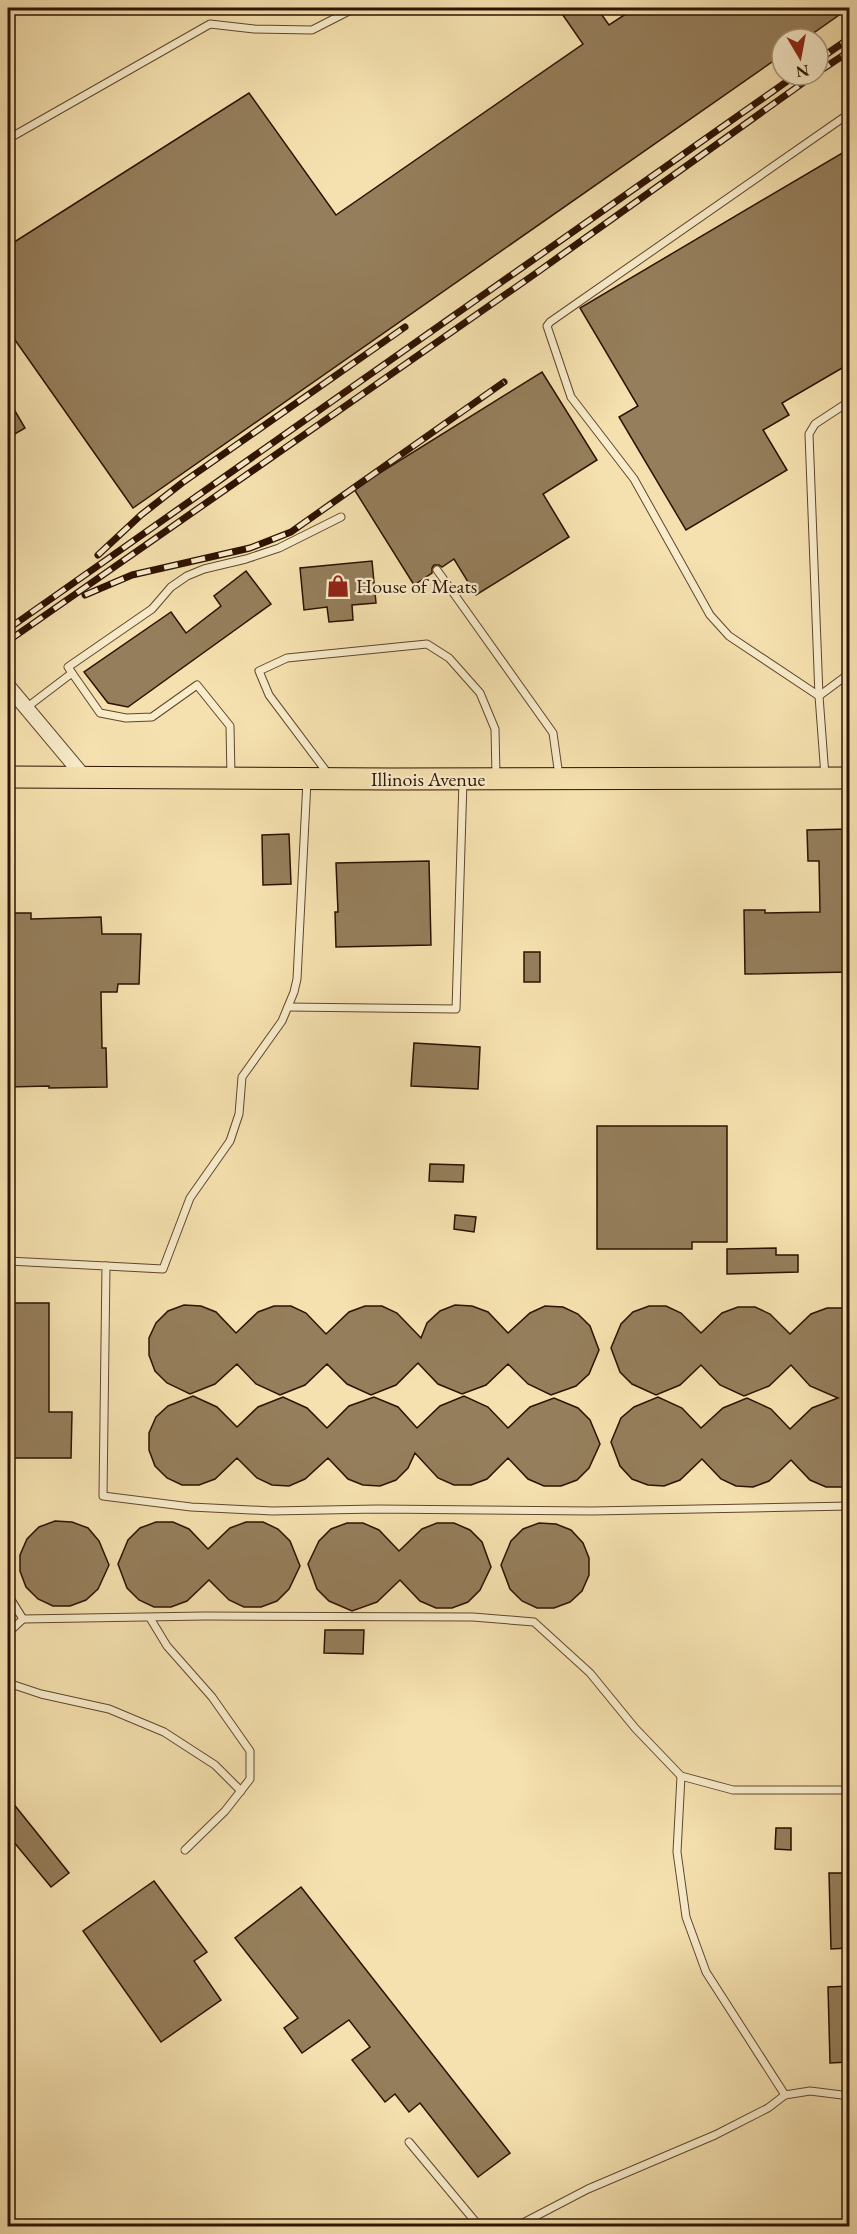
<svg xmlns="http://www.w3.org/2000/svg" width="857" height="2234" viewBox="0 0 857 2234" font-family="'EB Garamond',serif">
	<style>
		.building { fill: #957e5b; stroke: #2e1200; stroke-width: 1.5 }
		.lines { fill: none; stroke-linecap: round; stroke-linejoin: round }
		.service-casing { stroke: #60462c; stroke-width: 9 }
		.minor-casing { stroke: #60462c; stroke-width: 16 }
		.primary-casing { stroke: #2e1200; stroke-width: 23 }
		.service { stroke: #f8eccb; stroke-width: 7 }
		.minor { stroke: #f8eccb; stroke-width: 14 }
		.primary { stroke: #f5e1af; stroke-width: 21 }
		.rail-casing { stroke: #2e1200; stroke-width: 7 }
		.rail { stroke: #f8eccb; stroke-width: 4.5; stroke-dasharray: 14; stroke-linecap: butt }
		.labels { text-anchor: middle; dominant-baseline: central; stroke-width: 4.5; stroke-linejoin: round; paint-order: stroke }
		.poi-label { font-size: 20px; fill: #2e1200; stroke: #f8eccb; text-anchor: start }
		.street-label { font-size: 20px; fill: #2e1200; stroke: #f8eccb }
	</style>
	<rect width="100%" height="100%" fill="#f5e1af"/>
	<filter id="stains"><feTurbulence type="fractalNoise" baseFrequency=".00333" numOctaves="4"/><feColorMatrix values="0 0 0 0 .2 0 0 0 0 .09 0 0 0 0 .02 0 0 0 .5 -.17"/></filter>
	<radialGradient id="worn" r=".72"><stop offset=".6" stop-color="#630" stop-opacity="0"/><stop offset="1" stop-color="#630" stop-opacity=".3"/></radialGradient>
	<g class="building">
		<polygon points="558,8 597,8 609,25 635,8 849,8 805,39 782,39 782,55 133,508 8,330 8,246 249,93 336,215 583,44"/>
		<polygon points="849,149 849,364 782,403 789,415 763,430 787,470 686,530 619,417 638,406 580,308"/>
		<polygon points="542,372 597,460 543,494 569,537 476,595 454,559 442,567 439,565 434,565 432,568 432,573 414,585 354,489"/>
		<polygon points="8,399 25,428 8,438"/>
		<polygon points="372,561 376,603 352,605 353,620 329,622 327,607 304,610 300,568"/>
		<polygon points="246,571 271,604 128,707 108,703 84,672 171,612 186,633 221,606 214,596"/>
		<polygon points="849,829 849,972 745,974 744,910 765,910 765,913 820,912 819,861 808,861 807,830"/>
		<polygon points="289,834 291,884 263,885 262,835"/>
		<polygon points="429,861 431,945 336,947 335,912 338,912 336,863"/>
		<polygon points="12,913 31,913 31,919 101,917 102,934 141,934 139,984 118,984 117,992 101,992 102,1048 106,1048 107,1087 49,1088 49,1086 8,1087 8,925 13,925"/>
		<rect x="524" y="952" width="16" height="30"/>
		<polygon points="414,1043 480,1047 478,1089 411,1086"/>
		<polygon points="597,1126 727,1126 727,1242 692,1242 692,1249 597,1249"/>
		<polygon points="430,1164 464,1165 463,1182 429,1181"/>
		<polygon points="455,1215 476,1217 474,1232 454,1229"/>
		<polygon points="776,1248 776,1255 798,1255 798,1272 727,1274 727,1249"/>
		<polygon points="8,1303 49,1303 49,1412 72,1412 71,1458 8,1458"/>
		<polygon points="184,1305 201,1306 216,1312 236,1333 258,1312 274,1306 291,1306 306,1313 326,1334 349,1312 365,1306 382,1306 397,1313 421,1338 427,1323 440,1311 455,1305 472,1306 488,1312 508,1333 530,1313 545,1306 563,1307 578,1314 590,1326 599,1350 589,1374 576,1386 551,1395 528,1384 508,1364 486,1385 462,1394 438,1384 418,1363 396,1385 371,1395 347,1384 327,1364 305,1385 280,1395 256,1384 237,1364 215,1384 190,1394 167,1383 155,1371 149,1355 149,1338 156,1323 168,1311"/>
		<polygon points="649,1306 666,1306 681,1313 701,1333 722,1313 738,1307 755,1307 770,1314 790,1334 811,1314 827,1308 844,1308 849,1310 849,1485 843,1487 826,1487 810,1480 791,1460 769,1481 753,1487 736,1486 721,1479 702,1459 680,1480 664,1486 648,1485 632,1479 620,1466 611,1442 621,1418 634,1407 658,1397 682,1408 701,1428 723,1408 747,1398 771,1409 790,1429 812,1408 838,1398 810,1386 791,1365 769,1386 744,1396 720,1385 701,1365 680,1385 656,1395 632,1384 620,1372 611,1348 621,1324 633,1312"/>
		<polygon points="193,1396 217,1407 237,1427 258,1407 283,1397 307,1408 327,1428 349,1406 374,1397 398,1407 417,1428 440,1406 464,1396 488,1407 508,1428 530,1407 554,1398 578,1408 590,1420 600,1444 589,1468 577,1480 561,1486 544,1486 528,1479 508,1458 487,1479 471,1485 454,1485 438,1478 415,1453 408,1468 396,1480 380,1486 363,1485 348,1479 328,1458 305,1479 289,1486 272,1485 257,1478 237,1458 215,1479 199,1485 182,1485 167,1478 155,1466 149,1450 149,1433 156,1417 168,1406"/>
		<polygon points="55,1521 72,1522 88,1528 99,1541 109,1565 98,1589 86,1600 70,1606 53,1606 38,1599 26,1587 20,1571 20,1555 27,1539 39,1527"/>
		<polygon points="156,1522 173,1522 189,1529 208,1549 230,1528 246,1522 263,1522 278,1529 290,1541 300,1566 289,1589 277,1601 261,1607 244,1607 229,1600 209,1580 187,1601 171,1607 154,1607 139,1600 127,1588 118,1564 128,1540 140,1528"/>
		<polygon points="347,1523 363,1523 379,1530 399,1551 422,1529 437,1523 454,1523 470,1530 482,1542 491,1567 480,1590 468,1602 452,1608 436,1608 420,1601 400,1580 377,1602 352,1611 329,1601 317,1589 308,1564 319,1541 331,1529"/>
		<polygon points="539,1523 556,1524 571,1530 583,1543 589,1558 589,1575 582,1591 570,1602 554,1608 537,1608 522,1601 510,1589 501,1565 511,1541 523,1529"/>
		<polygon points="325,1630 364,1630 363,1654 324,1653"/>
		<polygon points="8,1797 69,1873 51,1887 8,1835"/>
		<polygon points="776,1828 791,1828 791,1850 775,1849"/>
		<polygon points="829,1873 849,1873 849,1948 831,1949"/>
		<polygon points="154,1881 207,1952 194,1961 221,2000 161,2042 83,1931"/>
		<polygon points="301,1887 510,2153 478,2177 420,2103 409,2112 395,2094 385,2102 352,2060 370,2047 349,2020 302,2053 284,2028 298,2018 235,1938"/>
		<polygon points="849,1986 849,2062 830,2063 828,1987"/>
	</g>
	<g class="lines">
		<g class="service-casing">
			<g id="service">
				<polyline points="8,139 210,24 254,29 312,30 355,8"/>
				<polyline points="437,570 553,733 559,776"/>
				<polyline points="72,673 68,667 152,609 171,587 187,576 204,569 246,559 279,548 341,517"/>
				<polyline points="819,696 809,434 815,424 850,401"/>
				<polyline points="819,696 850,673"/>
				<polyline points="26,708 72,673 100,713 126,718 152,717 197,685 230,726 231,776"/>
				<polyline points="329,775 269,695 259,671 287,658 427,644 449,658 480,693 495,729 496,776"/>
				<polyline points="825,776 819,696 729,636 710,615 634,479 571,397 547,326 550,322 850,113"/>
				<polyline points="288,1007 456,1009 463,781"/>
				<polyline points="8,1261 106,1266 103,1496 191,1507 272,1511 377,1509 592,1511 850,1506"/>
				<polyline points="106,1266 163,1269 190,1198 230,1141 239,1114 242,1077 282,1021 294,992 297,979 307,781"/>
				<polyline points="8,1595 23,1619 205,1616 473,1617 534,1622 590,1673 635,1728 681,1776 733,1790 850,1790"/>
				<polyline points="150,1618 167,1646 212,1697 250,1751 250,1779 225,1811 185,1850"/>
				<polyline points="8,1633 23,1619"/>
				<polyline points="8,1683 41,1694 109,1709 164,1732 215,1765 241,1791"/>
				<polyline points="681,1776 677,1852 686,1917 706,1972 785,2095"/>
				<polyline points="409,2142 479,2226"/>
				<polyline points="517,2226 588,2189 715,2135 768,2108 785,2095 810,2091 850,2096"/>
			</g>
		</g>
		<g class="minor-casing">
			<polyline id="minor" points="8,686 85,778"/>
		</g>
		<g class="primary-casing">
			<polyline id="primary" points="8,777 391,779 850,778"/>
		</g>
		<use href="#service" class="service"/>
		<use href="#minor" class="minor"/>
		<use href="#primary" class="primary"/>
		<g class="rail-casing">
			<g id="rail">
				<polyline points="818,60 850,38"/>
				<polyline points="818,72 850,51"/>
				<polyline points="98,555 141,515 182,483 405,327"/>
				<polyline points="85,595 132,575 250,548 291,532 504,382"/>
				<polyline points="8,629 796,75"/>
				<polyline points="8,641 532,276 814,75"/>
			</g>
		</g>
		<use href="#rail" class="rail"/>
	</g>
	<defs>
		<g id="shop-bare" transform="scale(1.8)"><path d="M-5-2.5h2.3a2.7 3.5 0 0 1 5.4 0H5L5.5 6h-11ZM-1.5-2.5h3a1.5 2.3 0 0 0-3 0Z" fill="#8f2418" stroke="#f8eccb" stroke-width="2.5" paint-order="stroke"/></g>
	</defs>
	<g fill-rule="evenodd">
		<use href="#shop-bare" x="338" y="586"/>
	</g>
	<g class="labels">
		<g class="poi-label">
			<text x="356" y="586">House of Meats</text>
		</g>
		<g class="street-label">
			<text x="428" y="779">Illinois Avenue</text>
		</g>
	</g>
	<rect width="857" height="2234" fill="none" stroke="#f5e1af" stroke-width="30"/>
	<rect x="9" y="9" width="839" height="2216" fill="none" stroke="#2e1200" stroke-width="3"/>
	<rect x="15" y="15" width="827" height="2204" fill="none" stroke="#2e1200" stroke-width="1.5"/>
	<g transform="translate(800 57) rotate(170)"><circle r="28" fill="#f8eccb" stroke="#a7957a" stroke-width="1.5"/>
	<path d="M0-4.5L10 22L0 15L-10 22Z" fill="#8f2418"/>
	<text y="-9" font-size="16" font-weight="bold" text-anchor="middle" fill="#2e1200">N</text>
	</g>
	<rect width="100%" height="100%" filter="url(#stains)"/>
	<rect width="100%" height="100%" fill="url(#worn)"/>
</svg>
